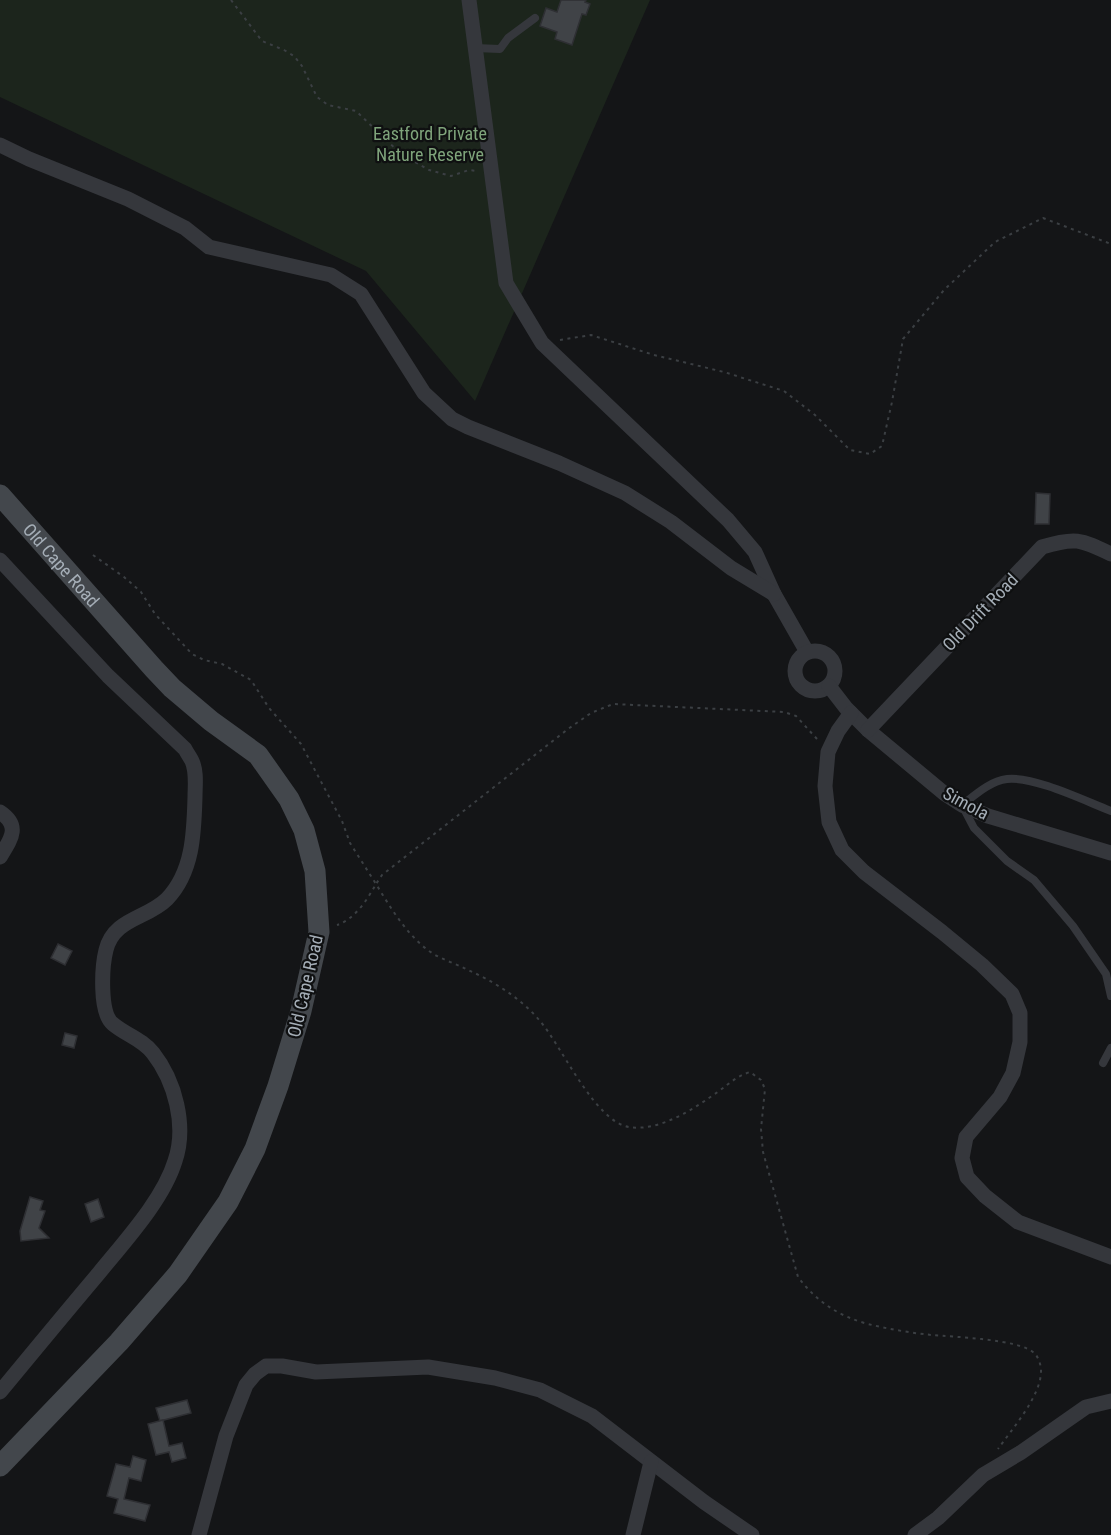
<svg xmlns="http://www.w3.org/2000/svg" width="1111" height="1535" viewBox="0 0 1111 1535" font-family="'Roboto Condensed',sans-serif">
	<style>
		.green { fill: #1c251c }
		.building { fill: #404347; stroke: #2e2f33; stroke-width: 1.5 }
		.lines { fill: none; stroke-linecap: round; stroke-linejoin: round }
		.path { stroke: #3b3f43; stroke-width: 2; stroke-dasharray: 3 4.5; stroke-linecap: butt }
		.lane { stroke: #35373c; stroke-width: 8 }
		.street { stroke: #35373c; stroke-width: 15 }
		.secondary { stroke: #43474c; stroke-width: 21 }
		.labels { text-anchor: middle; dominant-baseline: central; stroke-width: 4.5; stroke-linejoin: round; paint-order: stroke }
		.park-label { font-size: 18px; fill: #7fa47b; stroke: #0f1011 }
		.street-label { font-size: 18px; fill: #a5aeb7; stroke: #0f1011 }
	</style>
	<rect width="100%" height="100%" fill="#141517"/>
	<polygon class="green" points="0,0 650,0 475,401 366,271 0,97"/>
	<g class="building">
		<polygon points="561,0 586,0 585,2 590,4 586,15 582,14 572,45 555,39 557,32 540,26 546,8 557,12"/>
		<polygon points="1036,493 1050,494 1049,524 1035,524"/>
		<polygon points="58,944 72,951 65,965 51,958"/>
		<polygon points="65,1033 77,1036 74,1048 62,1045"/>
		<polygon points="30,1197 43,1201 40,1210 45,1211 39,1228 49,1238 21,1241 20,1231"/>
		<polygon points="98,1199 104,1217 91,1222 85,1204"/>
		<polygon points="187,1400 191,1413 160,1421 156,1408"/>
		<polygon points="163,1420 169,1446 182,1443 186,1458 172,1462 169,1452 156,1455 148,1424"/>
		<polygon points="133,1456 146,1460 141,1481 129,1478 124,1499 150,1505 145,1521 114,1513 118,1499 107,1496 116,1464 130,1467"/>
	</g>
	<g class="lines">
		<g class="path">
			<polyline points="231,0 262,41 284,50 294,56 302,66 317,97 328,105 356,111 401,154 429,170 451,176 469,170 477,171"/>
			<polyline points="560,340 591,335 654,355 724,372 784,391 815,415 850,450 870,454 882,446 892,402 903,339 944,290 995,242 1043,218 1111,244"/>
			<path d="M93,555L124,577L141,592L155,614L192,654L204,660L222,664L251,680L269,708L301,744L342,821L350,843L376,884C367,900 355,919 337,925"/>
			<path d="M817,739L796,716L784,712L613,704L591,713L568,729L382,875L376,884C390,907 407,935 429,951C440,959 454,963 466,969C493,981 521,998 540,1021C561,1045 595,1122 629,1127C660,1132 695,1108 719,1091C730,1083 737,1076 750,1072L761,1080L765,1089L761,1129L763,1152L798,1277C816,1301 838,1316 868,1324C888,1329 911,1333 932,1335C953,1337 1020,1339 1034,1353C1038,1356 1041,1365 1041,1370C1042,1395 1012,1429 998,1449"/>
		</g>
		<g class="lane">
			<polyline points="475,48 500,49 508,38 535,18"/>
			<path d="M1111,811C1085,801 1034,776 1007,779C990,781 975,795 962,805L974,828L1007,861L1034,880L1073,926L1106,974L1111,996"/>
			<polyline points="1103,1063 1111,1048"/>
		</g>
		<g class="street">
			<polyline points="469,0 506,283 542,343 728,520 755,552 774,594 807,652"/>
			<polyline points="0,145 29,159 128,199 185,228 209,247 331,275 361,294 424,393 452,419 468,427 559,463 625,493 671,522 731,568 774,594"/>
			<path d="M0,560L108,676L185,749C187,753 190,757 192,761C197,772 195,786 195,797C194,833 193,872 167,899C147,919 114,918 106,950C102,966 99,1013 113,1024C126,1035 142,1039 153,1053C175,1081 187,1126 175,1161C163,1200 125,1241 99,1273C66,1312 33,1352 0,1392"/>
			<circle cx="815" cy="671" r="20"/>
			<polyline points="829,686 846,708 868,730 945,794 962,805 988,816 1111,853"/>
			<polyline points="851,713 838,731 828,752 825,786 829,822 842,850 864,872 942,932 982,965 1012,994 1020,1013 1020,1042 1013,1073 1000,1097 966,1137 962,1158 967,1177 985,1196 1018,1222 1111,1257"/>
			<path d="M868,730L1042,547C1075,537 1080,539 1111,554"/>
			<path d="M0,812C21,826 11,839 0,857"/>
			<polyline points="199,1535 226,1436 246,1385 255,1374 266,1366 282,1366 316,1372 428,1367 495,1378 540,1390 592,1416 704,1502 752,1535"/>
			<polyline points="633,1535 651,1462"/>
			<polyline points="915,1535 938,1518 983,1475 1020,1453 1086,1407 1111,1401"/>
		</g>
		<path class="secondary" id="s1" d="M0,495L154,669L172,688L211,721L258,755L289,799L304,830L315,871L319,932L301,1011L278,1086L255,1149L228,1202L178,1274L119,1342L0,1466"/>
	</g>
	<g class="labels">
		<g class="park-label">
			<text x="430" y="133">Eastford Private<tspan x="430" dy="21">Nature Reserve</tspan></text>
		</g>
		<g class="street-label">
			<text stroke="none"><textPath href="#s1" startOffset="93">Old Cape Road</textPath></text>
			<text transform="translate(980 612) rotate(-46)">Old Drift Road</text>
			<text transform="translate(966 803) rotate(28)">Simola</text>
			<text transform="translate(305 986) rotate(-77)">Old Cape Road</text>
		</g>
	</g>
</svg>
